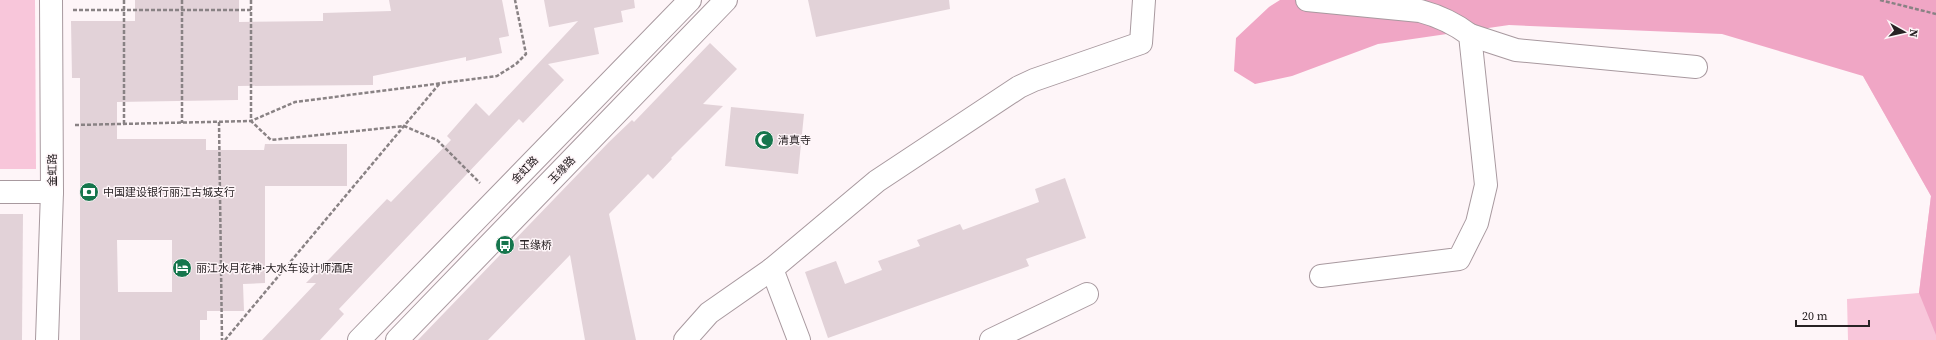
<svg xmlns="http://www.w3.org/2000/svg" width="1936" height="340" viewBox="0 0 1936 340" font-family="'Source Serif 4','Noto Sans SC',serif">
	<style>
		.green { fill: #f8c6da }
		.forest { fill: #f0a6c5 }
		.building { fill: #e2d2d8; fill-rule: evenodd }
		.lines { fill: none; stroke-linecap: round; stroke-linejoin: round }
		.minor-casing { stroke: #a8999f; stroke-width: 24 }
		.major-casing { stroke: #a8999f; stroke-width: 24 }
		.path { stroke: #898284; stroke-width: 2.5; stroke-dasharray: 4 2; stroke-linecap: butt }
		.minor { stroke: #fff; stroke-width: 22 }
		.major { stroke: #fff; stroke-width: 22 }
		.labels { text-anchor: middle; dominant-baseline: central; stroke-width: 3; stroke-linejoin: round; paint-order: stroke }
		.poi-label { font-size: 11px; fill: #282224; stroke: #fef5f8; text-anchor: start }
		.street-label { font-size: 11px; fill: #282224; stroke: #fef5f8 }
	</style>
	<rect width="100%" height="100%" fill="#fef5f8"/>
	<g class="green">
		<polygon points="0,0 35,0 36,169 0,169"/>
		<polygon points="1936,32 1936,340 1848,340 1847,299 1919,293 1931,196 1863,76"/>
	</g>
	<polygon class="forest" points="1280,0 1936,0 1936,335 1919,293 1931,196 1863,76 1722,34 1509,25 1378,44 1292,76 1255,84 1234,71 1236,38 1269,7"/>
	<g class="building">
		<path d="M135,0H239V22L323,21V13L391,11L389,0H502L509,36L499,38L502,53L466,61V57L373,76V85L238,86V100L117,102V139H206V150H264L265,144H347V186H265V283L243,284L244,311H207V320H200V340H80V78H72L71,21H135ZM117,240H172V292H118Z"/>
		<polygon points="544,0 634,0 635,8 621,11 623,22 594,28 599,54 548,64 564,80 523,123 519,119 339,309 344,314 320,340 262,340 316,283 306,283 387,199 391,202 451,140 447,136 476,103 489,116 578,21 549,27"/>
		<polygon points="808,0 949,0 950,9 816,37"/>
		<polygon points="710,43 737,69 703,104 723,106 671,158 672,159 653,179 648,174 609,214 636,340 585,340 570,255 488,340 418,340 609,142 632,120 634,122"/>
		<polygon points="731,107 804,114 798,174 725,166"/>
		<polygon points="1065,178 1086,238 1026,259 1029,266 828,338 805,272 836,261 845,284 882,270 878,261 920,246 917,240 960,224 963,230 1039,202 1035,189"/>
		<polygon points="0,214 23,214 22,340 0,340"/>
	</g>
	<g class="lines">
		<g class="minor-casing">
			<g id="minor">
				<path d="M1307,0L1420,11C1439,16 1454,23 1470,35L1486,185L1477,223L1459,259L1321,276"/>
				<polyline points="1470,35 1516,50 1696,67"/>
				<polyline points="0,192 52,192"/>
				<polyline points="47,340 52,192 51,0"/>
				<polyline points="685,340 709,313 772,269"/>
				<polyline points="799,340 772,269 877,181 1019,87 1034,80 1141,43 1144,0"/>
				<polyline points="991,340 1087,294"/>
			</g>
		</g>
		<g class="major-casing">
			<g id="major">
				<polyline points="359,340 690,0"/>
				<polyline points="397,340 726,0"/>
			</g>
		</g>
		<g class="path">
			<polyline points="124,0 124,124"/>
			<polyline points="182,0 182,123"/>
			<polyline points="251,0 251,121 271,140 404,126 437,140 480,183"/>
			<polyline points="1880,0 1936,14"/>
			<polyline points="73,10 251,10"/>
			<polyline points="219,122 222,340"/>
			<polyline points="75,125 251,121 295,102 497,76 516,64 526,54 515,0"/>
			<polyline points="225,340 440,83"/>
		</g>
		<use href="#minor" class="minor"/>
		<use href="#major" class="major"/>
	</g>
	<defs>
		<g id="mosque-disc" transform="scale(1)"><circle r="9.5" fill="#16764d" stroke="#fef5f8"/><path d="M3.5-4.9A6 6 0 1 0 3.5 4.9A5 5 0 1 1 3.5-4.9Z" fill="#fff"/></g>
		<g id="bank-disc" transform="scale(1)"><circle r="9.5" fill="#16764d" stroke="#fef5f8"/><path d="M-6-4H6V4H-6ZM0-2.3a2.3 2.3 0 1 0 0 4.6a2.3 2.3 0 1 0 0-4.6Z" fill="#fff"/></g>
		<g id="bus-disc" transform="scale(1)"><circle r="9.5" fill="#16764d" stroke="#fef5f8"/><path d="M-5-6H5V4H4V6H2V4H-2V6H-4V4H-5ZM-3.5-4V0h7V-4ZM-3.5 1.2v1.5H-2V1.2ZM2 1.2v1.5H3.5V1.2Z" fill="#fff"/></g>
		<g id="hotel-disc" transform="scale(1)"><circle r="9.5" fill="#16764d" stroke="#fef5f8"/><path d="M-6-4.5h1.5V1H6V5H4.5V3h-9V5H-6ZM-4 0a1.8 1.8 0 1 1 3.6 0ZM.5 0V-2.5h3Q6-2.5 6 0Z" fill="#fff"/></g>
	</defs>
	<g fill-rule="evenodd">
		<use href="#mosque-disc" x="764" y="140"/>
		<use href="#bank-disc" x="89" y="192"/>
		<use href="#bus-disc" x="505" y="245"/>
		<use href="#hotel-disc" x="182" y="268"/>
	</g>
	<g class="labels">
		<g class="poi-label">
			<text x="778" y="140">清真寺</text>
			<text x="103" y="192">中国建设银行丽江古城支行</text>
			<text x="519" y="245">玉缘桥</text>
			<text x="196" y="268">丽江水月花神·大水车设计师酒店</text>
		</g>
		<g class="street-label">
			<text transform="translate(52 170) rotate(-90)">金虹路</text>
			<text transform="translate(525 170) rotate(-46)">金虹路</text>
			<text transform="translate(562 170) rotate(-46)">玉缘路</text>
		</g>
	</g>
	<g transform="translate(1904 32) rotate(98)" stroke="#fef5f8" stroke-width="3" paint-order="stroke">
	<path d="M0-3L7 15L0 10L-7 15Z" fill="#282224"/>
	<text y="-6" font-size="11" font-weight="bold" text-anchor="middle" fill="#282224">N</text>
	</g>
	<path d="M1796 320v6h73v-6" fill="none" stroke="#282224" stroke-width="2"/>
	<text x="1802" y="320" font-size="12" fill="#282224" stroke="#fef5f8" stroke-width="3" paint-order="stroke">20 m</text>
</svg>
